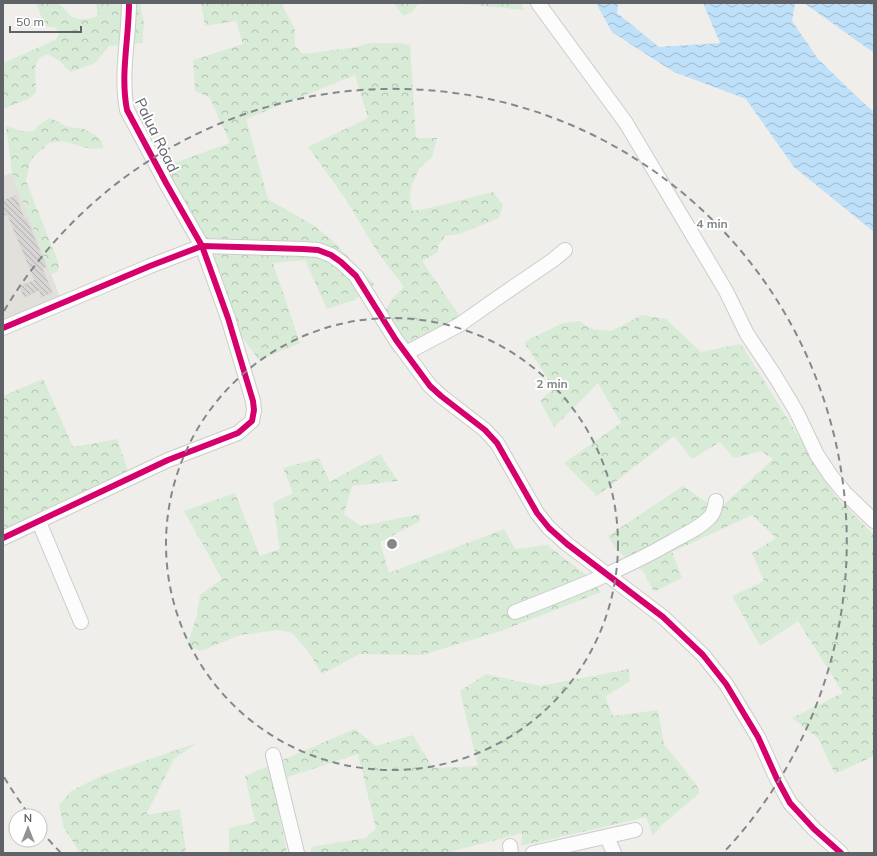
<svg xmlns="http://www.w3.org/2000/svg" width="877" height="856" viewBox="0 0 877 856" font-family="Mulish,sans-serif">
	<style>
		.education { fill: #e2e0da }
		.forest { fill: url(#forest-crowns) }
		.water { fill: url(#water-waves) }
		.building { fill: url(#building-back-hatch); stroke: #deddd9 }
		.lines { fill: none; stroke-linecap: round; stroke-linejoin: round }
		.minor-casing { stroke: #cbcccc; stroke-width: 16 }
		.minor { stroke: #fdfcfc; stroke-width: 14 }
		.cycleway-casing { stroke: #fff; stroke-width: 8 }
		.cycleway { stroke: #d6006c; stroke-width: 6 }
		.ring { fill: none; stroke: #84888a; stroke-width: 2; stroke-dasharray: 7 5 }
		.labels { text-anchor: middle; dominant-baseline: central; stroke-width: 4; stroke-linejoin: round; paint-order: stroke }
		.street-label { font-size: 15px; fill: #5f6368; stroke: #fff }
		.centre { fill: #84888a; stroke: #fff; stroke-width: 2 }
		.ring-label { font-size: 12px; text-anchor: middle; font-weight: bold; fill: #84888a; stroke: #fff; stroke-width: 4; stroke-linejoin: round; paint-order: stroke }
	</style>
	<defs>
		<pattern id="forest-crowns" width="20" height="18" patternUnits="userSpaceOnUse"><rect width="20" height="18" fill="#d8ebd6"/><path d="M2 6a3 3 0 1 1 6 0M12 15a3 3 0 1 1 6 0" fill="none" stroke="#b2c2b1"/></pattern>
		<pattern id="water-waves" width="16" height="10" patternUnits="userSpaceOnUse"><rect width="16" height="10" fill="#bfe0f9"/><path d="M0 5q4-4 8 0t8 0" fill="none" stroke="#9eb9cd"/></pattern>
		<pattern id="building-back-hatch" width="6" height="6" patternUnits="userSpaceOnUse"><rect width="6" height="6" fill="#d6d5d3"/><path d="M-1 5l2 2M0 0l6 6M5-1l2 2" fill="none" stroke="#b1b0af"/></pattern>
	</defs>
	<rect width="100%" height="100%" fill="#efeeea"/>
	<polygon class="education" points="12,173 60,297 3,319 3,176"/>
	<g class="forest">
		<path d="M36,3C42,3 50,1 56,3C62,5 66,11 70,15C78,22 90,19 98,16L96,3H140L144,23L142,43L109,46L95,63L70,72L60,61L48,54L39,58L35,67L36,92L30,98L3,109V63L49,43L56,39L60,32L54,27H47L43,21Z"/>
		<path d="M201,3H281L295,29V46L303,54L357,47L369,43H400L410,45L416,138H437L432,157L419,169L411,187L410,200L413,211C440,207 466,198 493,192L503,205L499,218L459,234L445,236L438,246V252L422,261L460,316L394,353L377,325L392,299L404,287L376,250L347,201L308,147L368,118L355,75L246,119L268,199L313,225L332,240L375,285L354,300L327,309L305,260L273,263L300,343L259,360L219,306L164,169L174,163L230,143L210,98L195,91L193,60L243,44L236,21L205,26Z"/>
		<polygon points="394,3 419,3 412,12 403,16"/>
		<polygon points="454,3 521,3 524,10"/>
		<polygon points="50,118 68,127 84,129 95,135 102,141 103,148 91,149 62,141 49,143 33,157 29,166 26,181 59,264 58,271 51,275 12,173 6,126 25,132 34,131 40,124"/>
		<polygon points="642,315 666,319 701,352 741,344 836,497 874,535 874,756 835,774 818,738 792,718 843,693 798,621 760,646 732,596 764,581 752,553 776,538 752,515 672,552 682,578 654,592 643,571 616,549 608,536 683,486 718,510 773,459 761,451 734,458 720,442 692,459 674,436 597,496 564,463 621,423 598,383 554,427 540,401 554,388 524,342 563,323 579,321 592,329 611,331"/>
		<polygon points="43,379 73,447 117,439 131,479 7,537 3,527 3,396"/>
		<polygon points="380,454 398,481 352,486 344,514 361,526 420,514 420,521 380,542 389,573 504,529 515,549 547,545 585,574 601,592 501,631 422,655 360,654 322,674 307,650 292,633 279,630 240,635 201,651 187,646 197,615 200,595 222,579 184,511 235,493 260,556 280,549 273,503 293,493 283,468 319,458 330,482"/>
		<polygon points="629,669 630,681 605,697 613,716 658,710 664,744 696,784 700,793 664,823 653,835 646,817 521,846 522,833 446,853 311,853 311,847 365,838 376,829 358,754 273,782 287,853 229,853 229,828 255,822 245,776 355,729 376,746 413,735 433,768 478,766 460,691 486,674 540,686"/>
		<polygon points="197,743 174,759 146,815 180,809 186,853 80,853 63,826 59,805 71,791 103,775"/>
	</g>
	<g class="water">
		<polygon points="596,3 618,3 617,13 659,47 720,43 703,3 795,3 792,21 818,59 855,95 874,112 874,232 794,167 746,99 674,72 612,32"/>
		<polygon points="804,3 874,3 874,53"/>
	</g>
	<polygon class="building" points="16,195 25,219 27,218 47,267 43,269 53,293 41,298 39,291 24,298 19,286 34,280 7,215 3,216 3,200"/>
	<g class="lines">
		<g class="minor-casing">
			<g id="minor">
				<polyline points="538,3 626,123 726,291 747,334 775,376 796,411 817,455 831,476 845,493 874,521"/>
				<polyline points="3,328 150,266 202,246 303,249 318,250 331,255 341,262 356,276 396,340 430,386 441,396 485,430 497,443 537,513 549,528 567,544 663,617 703,655 726,684 758,737 777,779 790,803 814,829 841,853"/>
				<polyline points="406,353 459,325 499,297 553,260 565,250"/>
				<polyline points="39,522 81,622"/>
				<path d="M3,538L168,460L238,433L252,421L254,410L253,401L228,318L202,246L166,183L127,110C120,74 129,39 129,3"/>
				<path d="M515,612C569,591 623,570 673,541C685,534 700,528 709,518C714,514 715,507 716,501"/>
				<polyline points="273,755 297,853"/>
				<polyline points="607,837 614,853"/>
				<polyline points="510,846 511,853"/>
				<polyline points="533,853 635,830"/>
			</g>
		</g>
		<use href="#minor" class="minor"/>
		<g class="cycleway-casing">
			<g id="cycleway">
				<polyline points="3,328 150,266 202,246 303,249 318,250 331,255 341,262 356,276 396,340 430,386 441,396 485,430 497,443 537,513 549,528 567,544 663,617 703,655 726,684 758,737 777,779 790,803 814,829 841,853"/>
				<path d="M3,538L168,460L238,433L252,421L254,410L253,401L228,318L202,246L166,183L127,110C120,74 129,39 129,3"/>
			</g>
		</g>
		<use href="#cycleway" class="cycleway"/>
	</g>
	<g class="ring">
		<circle cx="392" cy="544" r="226"/>
		<path d="M61 853A453 453 0 0 1 42 832M28 813A453 453 0 0 1 4 777M4 311A453 453 0 1 1 723 853"/>
	</g>
	<g class="labels">
		<g class="street-label">
			<text transform="translate(157 135) rotate(64)">Palua Road</text>
		</g>
	</g>
	<circle cx="392" cy="544" r="6" class="centre"/>
	<g class="ring-label">
		<text x="712" y="228">4 min</text>
		<text x="552" y="388">2 min</text>
	</g>
	<rect width="877" height="856" fill="none" stroke="#5f6368" stroke-width="8"/>
	<g transform="translate(28 828)"><circle r="19" fill="#ffffff" stroke="#bfc1c3"/>
	<path d="M0-3L7 15L0 10L-7 15Z" fill="#919496"/>
	<text y="-6" font-size="11" font-weight="bold" text-anchor="middle" fill="#5f6368">N</text>
	</g>
	<path d="M10 26v6h71v-6" fill="none" stroke="#5f6368" stroke-width="2"/>
	<text x="16" y="26" font-size="12" fill="#5f6368" stroke="#ffffff" stroke-width="3" paint-order="stroke">50 m</text>
</svg>
